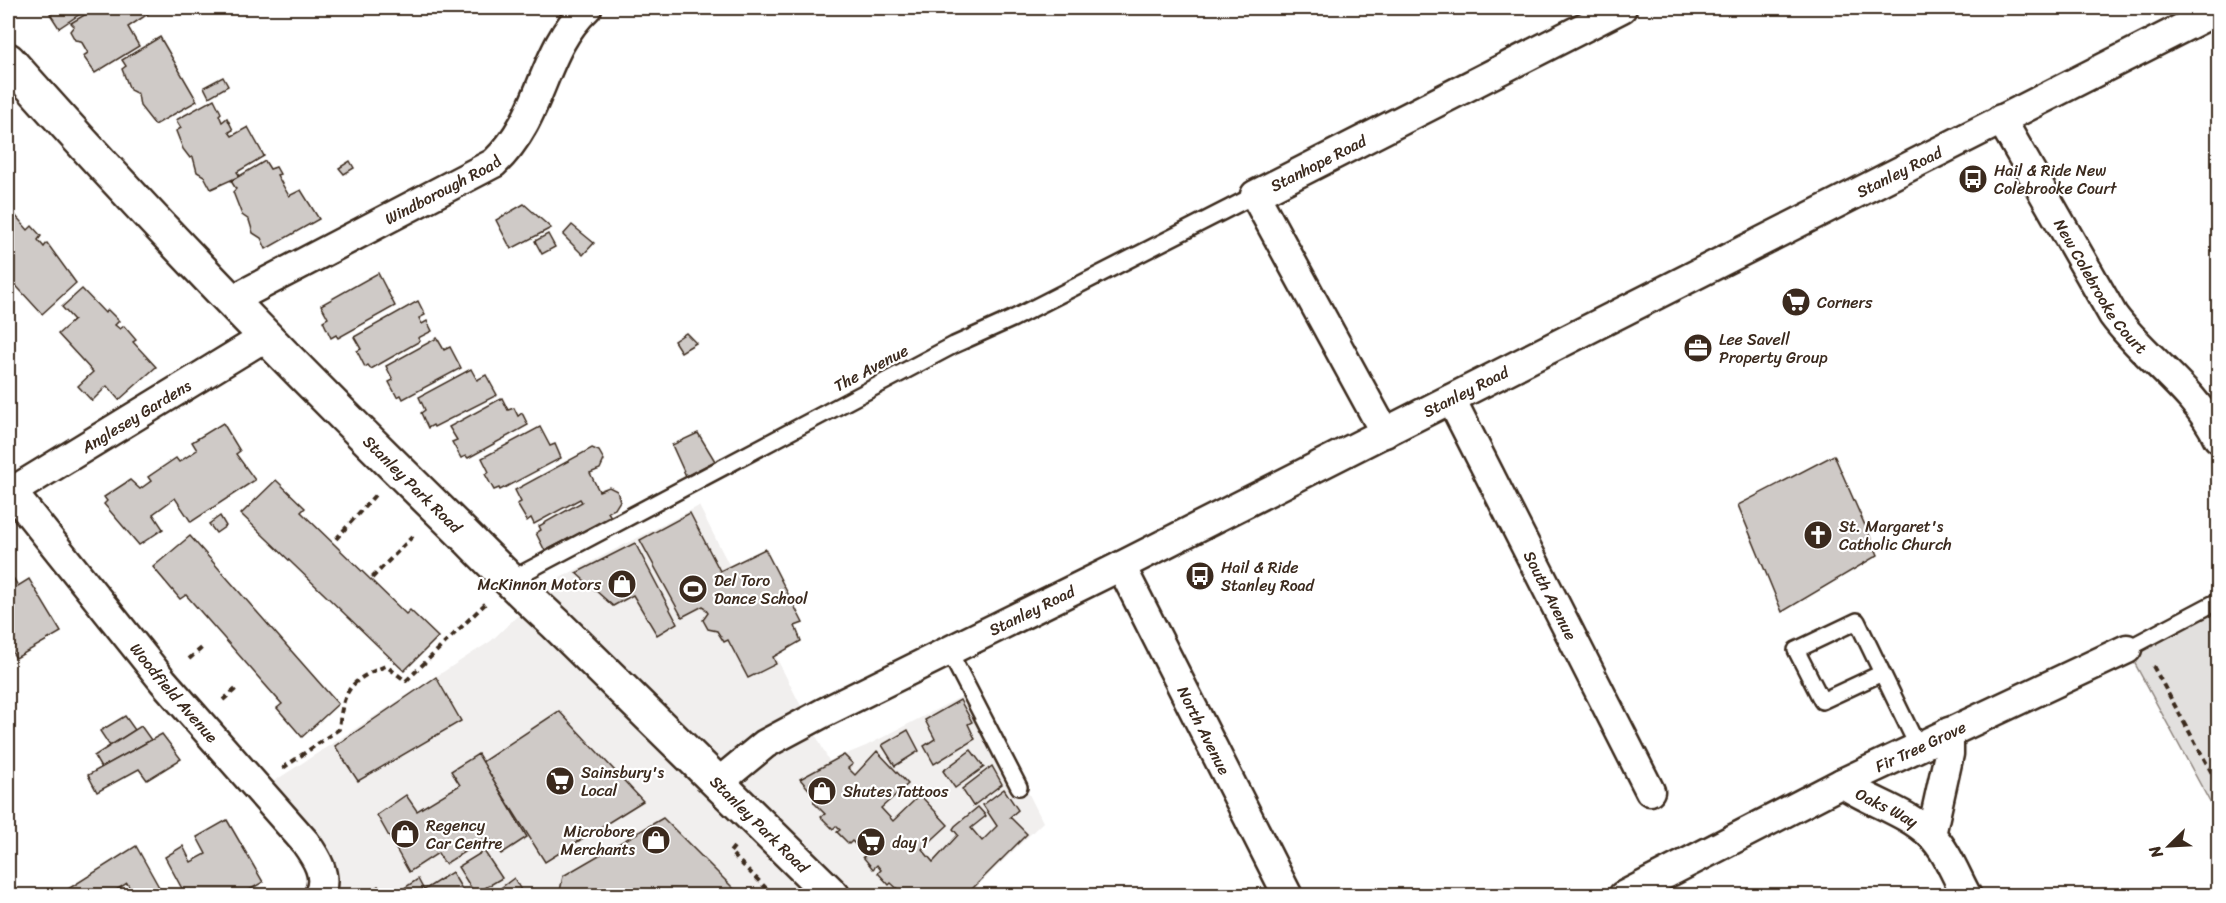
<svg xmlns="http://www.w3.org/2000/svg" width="2226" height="903" viewBox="0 0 2226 903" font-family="Sriracha,sans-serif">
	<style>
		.built { fill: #f1efee }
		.green { fill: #e2e0de; stroke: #8e857e; stroke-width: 1.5 }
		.building { fill: #cfcac7; stroke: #3b2a1e; stroke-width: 1.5 }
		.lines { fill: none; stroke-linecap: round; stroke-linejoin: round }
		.lane-casing { stroke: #3b2a1e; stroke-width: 20 }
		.street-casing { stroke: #3b2a1e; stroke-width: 33 }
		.secondary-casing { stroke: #3b2a1e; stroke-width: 38 }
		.path { stroke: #3b2a1e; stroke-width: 4; stroke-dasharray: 6 4.5; stroke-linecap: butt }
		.lane { stroke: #fff; stroke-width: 15 }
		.street { stroke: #fff; stroke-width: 28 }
		.secondary { stroke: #fff; stroke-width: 33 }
		.labels { text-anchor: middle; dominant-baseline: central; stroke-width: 4.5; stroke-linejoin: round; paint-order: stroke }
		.street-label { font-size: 16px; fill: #3b2a1e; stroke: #fff }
		.poi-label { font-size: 16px; fill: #3b2a1e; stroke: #fff; text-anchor: start }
	</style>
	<rect width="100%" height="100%" fill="#fff"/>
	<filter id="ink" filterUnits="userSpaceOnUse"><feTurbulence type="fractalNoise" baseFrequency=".0167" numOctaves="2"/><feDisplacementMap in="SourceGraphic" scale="12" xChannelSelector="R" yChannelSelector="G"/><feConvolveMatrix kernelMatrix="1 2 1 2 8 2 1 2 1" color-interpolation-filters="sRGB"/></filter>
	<g filter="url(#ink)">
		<polygon class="built" points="699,506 829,761 866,746 976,689 1043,822 968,895 323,896 262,789 491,641 554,581"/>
		<polygon class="green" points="2218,601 2218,817 2127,649"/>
		<g class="building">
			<polygon points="60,8 80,8 83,12 59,28 50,14"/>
			<polygon points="96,8 144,8 148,14 128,27 139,46 95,73 83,56 88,53 81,41 75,40 70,31 74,26 71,23"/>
			<polygon points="160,37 197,101 155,125 140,106 138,94 130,90 122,69 126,66 122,60"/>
			<polygon points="223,77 228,86 209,97 204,87"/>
			<polygon points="214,99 221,113 219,115 222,122 227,118 233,130 229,132 232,136 248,127 264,156 237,172 240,176 211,189 204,176 197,172 193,157 190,158 183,149 176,131 181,128 176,120"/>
			<polygon points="265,161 270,169 276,167 280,174 277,175 289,196 301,190 319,219 266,249 261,238 253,233 249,220 242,215 233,192 236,189 231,181"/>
			<polygon points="350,161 354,168 344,174 339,168"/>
			<polygon points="524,204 551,228 511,249 496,220"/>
			<polygon points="8,207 28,230 32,226 41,236 38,240 44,247 47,243 76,283 42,314 8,277"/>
			<polygon points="572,225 594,243 583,255 563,235"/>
			<polygon points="548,234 555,247 542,254 535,241"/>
			<polygon points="378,273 395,306 338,338 336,335 331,338 323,321 328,318 321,305"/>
			<polygon points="82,289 105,313 108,310 119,321 115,325 120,329 124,326 136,340 133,342 156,367 119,400 107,386 92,401 78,386 93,372 58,334 74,320 62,307"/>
			<polygon points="418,301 425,315 419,318 422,324 427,321 432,331 418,338 420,341 371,369 368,365 365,367 357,351 361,349 354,337"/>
			<polygon points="686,333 696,343 681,352 674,341"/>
			<polygon points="437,338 444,350 450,347 461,368 403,399 401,395 397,397 389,382 393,380 386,366"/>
			<polygon points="471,369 477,380 486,375 497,395 434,427 433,425 428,428 421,413 425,410 419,397"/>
			<polygon points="502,398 508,410 514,408 518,416 522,413 528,425 468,458 466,456 461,458 452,442 457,440 449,427"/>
			<polygon points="223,423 240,451 236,454 255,480 191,522 175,498 153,514 163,529 139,545 104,504 107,501 104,497 130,480 140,489 151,481 148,477 176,458 179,462 197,450 192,442"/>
			<polygon points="540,427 550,446 555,444 561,458 500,490 499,488 494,490 485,474 489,472 482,458"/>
			<polygon points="698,433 715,461 686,476 672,445"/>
			<polygon points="592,448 599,451 604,460 600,469 590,473 599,491 609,487 617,491 620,501 615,509 608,512 611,517 545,551 536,533 541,530 539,526 582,502 580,499 534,524 531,518 527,521 517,504 521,502 515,490"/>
			<polygon points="1834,455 1878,555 1782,612 1738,505"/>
			<polygon points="276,480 305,508 301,512 406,614 410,610 438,637 404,671 241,514"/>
			<polygon points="690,513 720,571 765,549 803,623 795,626 801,641 773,657 776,664 748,678 728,640 724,642 717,631 708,629 703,620 708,613 703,606 682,617 640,540"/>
			<polygon points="220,516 226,526 216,533 209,524"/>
			<polygon points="190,536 338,704 302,737 277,708 282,704 186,595 180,599 153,567"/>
			<polygon points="635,543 677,623 657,635 633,595 613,606 576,573"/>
			<polygon points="14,579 18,586 29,579 61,632 16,658 10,649 8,651 8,582"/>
			<polygon points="436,677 461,721 358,781 335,746"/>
			<polygon points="960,700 972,722 968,724 975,739 934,764 924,746 935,739 925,720"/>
			<polygon points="559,711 643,801 545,862 482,762"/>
			<polygon points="125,716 135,730 110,746 100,731"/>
			<polygon points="141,726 151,740 101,768 94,756"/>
			<polygon points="908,730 919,751 895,766 882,745"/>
			<polygon points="162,734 181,759 147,780 139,769 97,792 88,775"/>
			<polygon points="971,750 984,767 955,788 943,771"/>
			<polygon points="877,751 908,784 881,808 893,821 920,795 948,825 922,849 933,862 958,835 953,829 955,826 978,807 986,816 971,828 982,841 997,826 983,805 1004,789 1018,810 1010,817 1027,834 965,896 905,896 891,883 889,885 878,873 881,870 877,865 873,869 863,857 866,855 852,841 849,844 837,832 840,830 836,826 833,829 821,817 825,814 814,803 813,794 800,779 844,755 853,764 848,768 855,775"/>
			<polygon points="478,754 527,837 501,854 488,837 445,864 438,853 409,872 377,815 406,795 417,811 460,785 451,771"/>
			<polygon points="992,766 1002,784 973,806 962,789"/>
			<polygon points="663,818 741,896 559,896 563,876"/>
			<polygon points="227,820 263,882 239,896 186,896 165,857 183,846 191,862 206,854 197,837"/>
			<polygon points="136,846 164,896 134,896 127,883 107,896 57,896"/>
			<polygon points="484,851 502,878 475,894 458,867"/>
			<polygon points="452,872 466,896 427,896 424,890"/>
			<polygon points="514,878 522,892 518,896 490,896"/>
			<polygon points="418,879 427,896 392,896"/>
			<polygon points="378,886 384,896 363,896"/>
		</g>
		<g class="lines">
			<g class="lane-casing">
				<g id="lane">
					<polyline points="508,581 954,345 1012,319 1255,195"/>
					<polyline points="2127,649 2218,601"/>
					<polyline points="949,651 1019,787"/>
					<polyline points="1882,673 1822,701 1796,650 1857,621 1918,747"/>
				</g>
			</g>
			<g class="street-casing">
				<g id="street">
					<path id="s1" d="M2001,119L2113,315C2145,359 2194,388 2218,438"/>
					<path id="s2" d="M230,301L494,163C544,116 540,52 587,8"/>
					<path id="s3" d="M1451,399L1650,791"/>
					<path id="s4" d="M1385,433L1255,195L1622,8"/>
					<path id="s5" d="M12,492L163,681L305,842C315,856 330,877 318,896"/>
					<path id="s6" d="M8,494L265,337"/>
					<path id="s7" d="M1121,566L1288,896"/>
					<path id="s8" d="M719,782L765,744L823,713L1121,566L2218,10"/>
					<path id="s9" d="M1842,783C1870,802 1906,811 1931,835C1947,851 1956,876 1967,896"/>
					<polyline points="1931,835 1949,754 1949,732"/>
					<path id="s10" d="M1623,896L1842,783L2127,649"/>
				</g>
			</g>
			<g class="secondary-casing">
				<g id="secondary">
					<path id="s11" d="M8,60C145,215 290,364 438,509C477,547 514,586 555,623L833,896"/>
				</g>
			</g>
			<g class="path">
				<polyline points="336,539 375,495"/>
				<polyline points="372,578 414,535"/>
				<polyline points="189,659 204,646"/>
				<polyline points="2153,666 2218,784"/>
				<polyline points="223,700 238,687"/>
				<path d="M283,768L339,729C343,691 349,680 386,666L406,681L485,604"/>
				<polyline points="734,847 730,852 774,896"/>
			</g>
			<use href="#lane" class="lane"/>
			<use href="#street" class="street"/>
			<use href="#secondary" class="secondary"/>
		</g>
	</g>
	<defs>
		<g id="bus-disc" transform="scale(1.5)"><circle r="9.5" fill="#3b2a1e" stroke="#fff"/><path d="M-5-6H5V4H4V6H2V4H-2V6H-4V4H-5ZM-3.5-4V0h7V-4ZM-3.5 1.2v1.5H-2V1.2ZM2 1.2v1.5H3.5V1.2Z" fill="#fff"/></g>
		<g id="supermarket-disc" transform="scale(1.5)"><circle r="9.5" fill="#3b2a1e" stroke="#fff"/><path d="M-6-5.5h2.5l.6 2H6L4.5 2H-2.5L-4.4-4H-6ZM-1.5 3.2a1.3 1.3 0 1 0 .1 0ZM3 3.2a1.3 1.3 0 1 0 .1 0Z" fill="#fff"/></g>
		<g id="office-disc" transform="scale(1.5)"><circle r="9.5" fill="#3b2a1e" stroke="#fff"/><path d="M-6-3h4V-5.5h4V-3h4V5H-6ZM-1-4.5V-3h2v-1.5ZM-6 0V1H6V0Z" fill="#fff"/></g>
		<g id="church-disc" transform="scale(1.5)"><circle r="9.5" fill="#3b2a1e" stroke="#fff"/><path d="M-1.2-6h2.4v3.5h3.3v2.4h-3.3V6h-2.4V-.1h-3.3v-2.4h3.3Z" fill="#fff"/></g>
		<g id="shop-disc" transform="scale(1.5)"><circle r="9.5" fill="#3b2a1e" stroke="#fff"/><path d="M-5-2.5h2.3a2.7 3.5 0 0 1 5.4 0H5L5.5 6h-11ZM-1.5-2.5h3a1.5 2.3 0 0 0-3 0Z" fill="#fff"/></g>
		<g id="stadium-disc" transform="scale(1.5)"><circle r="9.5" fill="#3b2a1e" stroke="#fff"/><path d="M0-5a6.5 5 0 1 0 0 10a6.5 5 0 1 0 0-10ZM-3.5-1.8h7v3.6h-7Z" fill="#fff"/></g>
	</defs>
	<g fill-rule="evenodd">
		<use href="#bus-disc" x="1973" y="179"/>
		<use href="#supermarket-disc" x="1796" y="302"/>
		<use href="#office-disc" x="1698" y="348"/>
		<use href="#church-disc" x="1818" y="535"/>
		<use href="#bus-disc" x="1200" y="576"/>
		<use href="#shop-disc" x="622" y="584"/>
		<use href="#stadium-disc" x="693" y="589"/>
		<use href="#supermarket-disc" x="560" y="781"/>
		<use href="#shop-disc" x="822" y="791"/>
		<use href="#shop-disc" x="405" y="834"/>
		<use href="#shop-disc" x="656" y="840"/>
		<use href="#supermarket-disc" x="871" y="842"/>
	</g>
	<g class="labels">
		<g class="street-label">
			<text stroke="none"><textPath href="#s4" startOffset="342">Stanhope Road</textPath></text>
			<text stroke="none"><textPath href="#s8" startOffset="1330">Stanley Road</textPath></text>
			<text stroke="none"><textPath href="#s2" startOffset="240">Windborough Road</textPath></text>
			<text stroke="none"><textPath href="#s1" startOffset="195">New Colebrooke Court</textPath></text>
			<text transform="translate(871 368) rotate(-28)">The Avenue</text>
			<text stroke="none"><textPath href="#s8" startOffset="844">Stanley Road</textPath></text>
			<text stroke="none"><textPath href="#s6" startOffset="150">Anglesey Gardens</textPath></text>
			<text stroke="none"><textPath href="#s11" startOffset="586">Stanley Park Road</textPath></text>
			<text stroke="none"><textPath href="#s3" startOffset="220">South Avenue</textPath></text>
			<text stroke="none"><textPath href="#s8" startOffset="358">Stanley Road</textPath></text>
			<text stroke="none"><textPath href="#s5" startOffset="258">Woodfield Avenue</textPath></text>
			<text stroke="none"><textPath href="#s7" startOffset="184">North Avenue</textPath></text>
			<text stroke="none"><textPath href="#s10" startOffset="333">Fir Tree Grove</textPath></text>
			<text stroke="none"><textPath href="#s9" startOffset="51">Oaks Way</textPath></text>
			<text stroke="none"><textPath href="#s11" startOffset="1072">Stanley Park Road</textPath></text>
		</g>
		<g class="poi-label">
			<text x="1994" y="170">Hail &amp; Ride New<tspan x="1994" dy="18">Colebrooke Court</tspan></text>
			<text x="1817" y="302">Corners</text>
			<text x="1719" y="339">Lee Savell<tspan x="1719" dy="18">Property Group</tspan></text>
			<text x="1839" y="526">St. Margaret's<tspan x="1839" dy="18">Catholic Church</tspan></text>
			<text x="1221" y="567">Hail &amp; Ride<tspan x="1221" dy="18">Stanley Road</tspan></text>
			<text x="714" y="580">Del Toro<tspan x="714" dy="18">Dance School</tspan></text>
			<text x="601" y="584" text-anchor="end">McKinnon Motors</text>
			<text x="581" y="772">Sainsbury's<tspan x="581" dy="18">Local</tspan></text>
			<text x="843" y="791">Shutes Tattoos</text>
			<text x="426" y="825">Regency<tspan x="426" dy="18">Car Centre</tspan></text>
			<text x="635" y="831" text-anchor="end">Microbore<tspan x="635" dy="18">Merchants</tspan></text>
			<text x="892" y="842">day 1</text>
		</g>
	</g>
	<rect width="2226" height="903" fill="none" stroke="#fff" stroke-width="30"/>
	<rect x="15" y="15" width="2196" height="873" fill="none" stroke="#3b2a1e" stroke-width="2" filter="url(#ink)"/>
	<g transform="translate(2169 846) rotate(246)" stroke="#ffffff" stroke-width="4.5" paint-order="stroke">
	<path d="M0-4.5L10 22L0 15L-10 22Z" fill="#3b2a1e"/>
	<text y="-9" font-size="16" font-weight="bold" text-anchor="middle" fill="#3b2a1e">N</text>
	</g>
</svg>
